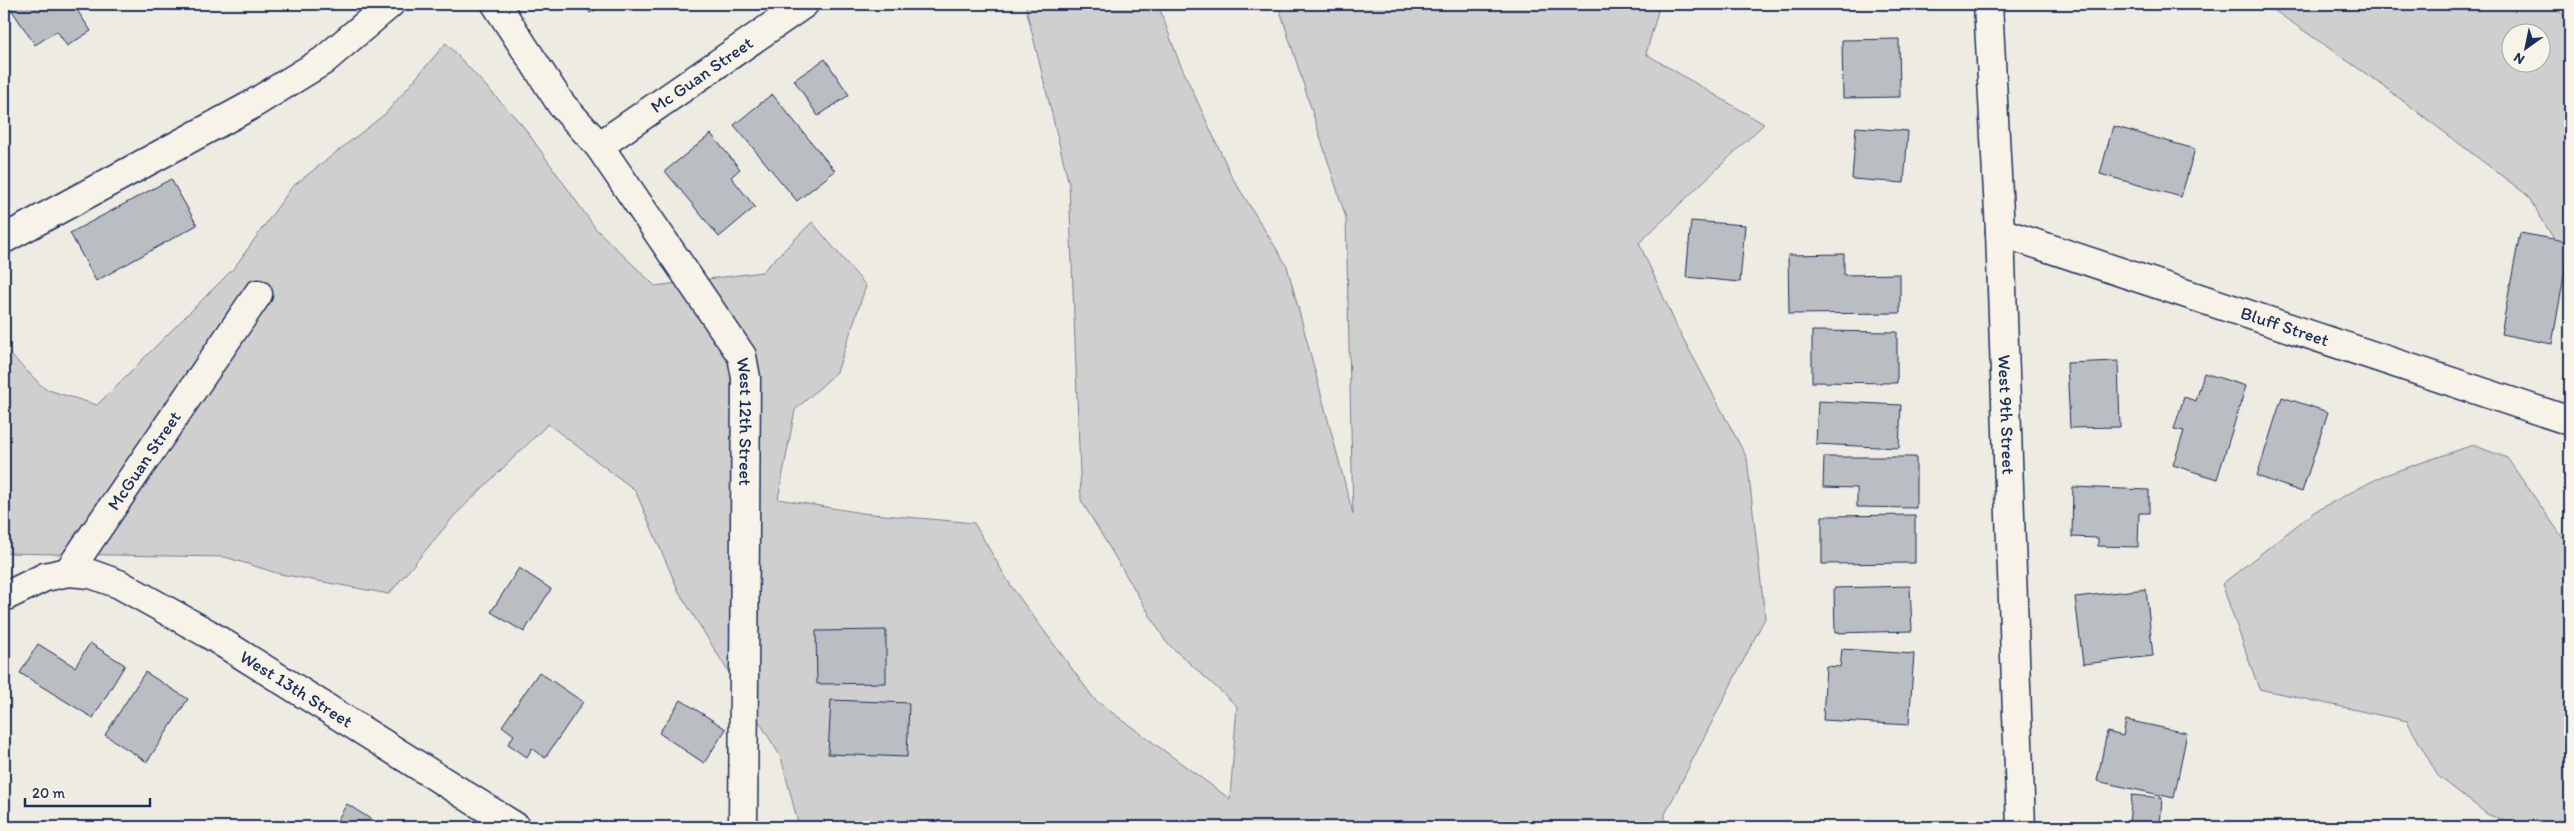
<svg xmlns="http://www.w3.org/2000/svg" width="2574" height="831" viewBox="0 0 2574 831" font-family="Itim,sans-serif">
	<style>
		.green { fill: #cfcfcf; stroke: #757f96; fill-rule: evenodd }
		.building { fill: #babdc2; stroke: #1b2f5e }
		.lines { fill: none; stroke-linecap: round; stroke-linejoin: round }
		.minor-casing { stroke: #1b2f5e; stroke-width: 31 }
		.minor { stroke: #f7f3e8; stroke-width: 28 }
		.labels { text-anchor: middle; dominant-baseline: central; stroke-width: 5; stroke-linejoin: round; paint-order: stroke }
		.street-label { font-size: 18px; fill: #1b2f5e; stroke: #f7f3e8 }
	</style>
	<rect width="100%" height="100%" fill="#eeebe2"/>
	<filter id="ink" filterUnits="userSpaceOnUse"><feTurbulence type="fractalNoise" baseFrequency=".02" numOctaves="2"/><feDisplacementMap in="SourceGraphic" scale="10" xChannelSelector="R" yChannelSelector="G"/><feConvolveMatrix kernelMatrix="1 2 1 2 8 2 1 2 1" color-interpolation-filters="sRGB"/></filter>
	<g filter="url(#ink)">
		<g class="green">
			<polygon points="1025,4 1158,4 1178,59 1232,177 1287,266 1353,514 1346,218 1278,4 1660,4 1646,54 1764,124 1639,243 1677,327 1747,458 1765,618 1665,814 1665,827 799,827 781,757 679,592 635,490 548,424 455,515 389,594 280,574 225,557 4,553 4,348 45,389 97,405 234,268 292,187 385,114 446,43 523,126 596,229 655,286 762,272 812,222 866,286 837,372 795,410 778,499 862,513 974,523 1011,586 1095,700 1230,799 1237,706 1166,642 1081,500 1069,184"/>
			<path d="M2265,4H2550L2570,20V265L2527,195L2378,82ZM2512,32H2542V62H2512Z"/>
			<polygon points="2473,445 2507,458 2570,548 2570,827 2517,827 2487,814 2438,776 2407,721 2259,689 2222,584 2314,512 2382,476"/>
		</g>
		<g class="building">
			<polygon points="13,4 73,4 91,31 67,46 57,31 35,45 9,6"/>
			<polygon points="585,4 605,4 590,13"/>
			<polygon points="1899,39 1900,97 1843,98 1842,40"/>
			<polygon points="825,59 849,95 818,116 794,80"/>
			<polygon points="772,94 835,171 797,201 734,125"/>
			<polygon points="2113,126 2195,149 2181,197 2100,174"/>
			<polygon points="1856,127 1908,131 1904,183 1852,179"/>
			<polygon points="711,134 740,169 731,177 755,207 719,237 665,171"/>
			<polygon points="171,179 197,225 96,281 70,233"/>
			<polygon points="1691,221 1745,225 1740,282 1686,277"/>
			<polygon points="2520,233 2570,242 2552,344 2501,334"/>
			<polygon points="1844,254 1844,275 1900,274 1900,313 1789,314 1788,255"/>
			<polygon points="1812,331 1897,332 1897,383 1812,382"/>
			<polygon points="2118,361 2120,427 2070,428 2067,363"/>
			<polygon points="2204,373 2246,386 2217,479 2173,465 2184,431 2174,429 2184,397 2196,401"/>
			<polygon points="2282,397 2328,412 2302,492 2257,476"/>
			<polygon points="1818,401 1901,405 1899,448 1816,444"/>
			<polygon points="1824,457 1916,457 1916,508 1857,507 1857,488 1823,487"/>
			<polygon points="2073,487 2149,490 2149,513 2139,513 2138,547 2098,546 2098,538 2072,537"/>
			<polygon points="1915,515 1915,563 1822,564 1822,516"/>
			<polygon points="519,568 551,589 524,632 491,612"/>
			<polygon points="1910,586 1912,631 1835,633 1834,588"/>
			<polygon points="2146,589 2153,656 2083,664 2075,597"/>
			<polygon points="886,630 886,683 817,684 816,631"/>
			<polygon points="90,643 125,665 93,718 20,673 38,644 75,667"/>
			<polygon points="1842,649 1914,654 1909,725 1823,720 1826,666 1840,667"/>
			<polygon points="145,672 188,699 147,762 105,735"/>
			<polygon points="539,672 583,702 545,758 532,748 527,757 508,744 514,735 502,726"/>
			<polygon points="681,700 726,729 704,763 659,733"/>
			<polygon points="831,700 909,703 907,757 828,754"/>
			<polygon points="2126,720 2187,733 2174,798 2097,781 2107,732 2123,736"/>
			<polygon points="2132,795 2162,798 2160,827 2165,827 2099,827 2100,821 2129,823"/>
			<polygon points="347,804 383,827 333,827"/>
		</g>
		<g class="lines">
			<g class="minor-casing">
				<g id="minor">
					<path id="s1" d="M496,4L561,104L599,146L742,356L746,378L743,827"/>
					<path id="s2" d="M1988,4L2000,232L2021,827"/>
					<path id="s3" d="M599,146L804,4"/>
					<path id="s4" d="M2000,232L2570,421"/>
					<polyline points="4,239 248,107 323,61 390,4"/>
					<path id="s5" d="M68,572L91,574L119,584L207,633L516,827"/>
					<path id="s6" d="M4,597L45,577L68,572L258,294"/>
				</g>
			</g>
			<use href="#minor" class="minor"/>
		</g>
	</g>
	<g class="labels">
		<g class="street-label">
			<text stroke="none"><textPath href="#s3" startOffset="125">Mc Guan Street</textPath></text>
			<text stroke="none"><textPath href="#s4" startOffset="300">Bluff Street</textPath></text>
			<text stroke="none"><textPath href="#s2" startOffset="411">West 9th Street</textPath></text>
			<text stroke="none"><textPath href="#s1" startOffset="496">West 12th Street</textPath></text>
			<text stroke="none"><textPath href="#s6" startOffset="204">McGuan Street</textPath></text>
			<text stroke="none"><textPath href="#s5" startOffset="259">West 13th Street</textPath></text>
		</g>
	</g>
	<rect width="2574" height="831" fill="none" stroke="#f7f3e8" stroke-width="20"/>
	<rect x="10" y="10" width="2554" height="811" fill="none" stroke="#1b2f5e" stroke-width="2" filter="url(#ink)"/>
	<g transform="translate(2526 48) rotate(213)"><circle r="24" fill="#f7f3e8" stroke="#9fa5b1"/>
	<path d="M0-4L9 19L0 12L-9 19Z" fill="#1b2f5e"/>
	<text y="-8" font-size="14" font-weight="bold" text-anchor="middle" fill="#1b2f5e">N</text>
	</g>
	<path d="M25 798v8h125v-8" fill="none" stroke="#1b2f5e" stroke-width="2.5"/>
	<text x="32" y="798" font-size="15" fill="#1b2f5e" stroke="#f7f3e8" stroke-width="4" paint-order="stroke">20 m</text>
</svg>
